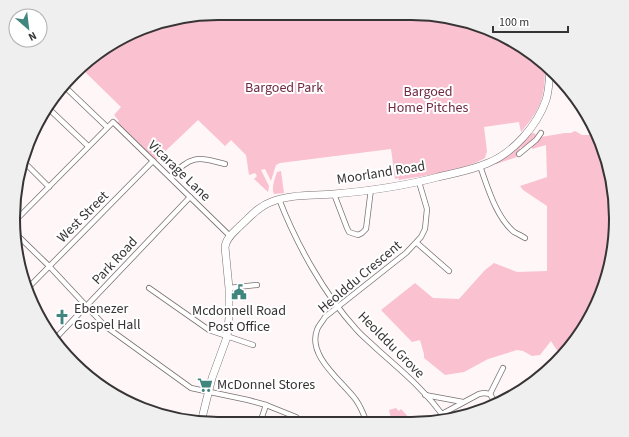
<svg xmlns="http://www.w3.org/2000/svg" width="629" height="437" viewBox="0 0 629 437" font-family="'Source Sans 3',sans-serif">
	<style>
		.green { fill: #fac1d0 }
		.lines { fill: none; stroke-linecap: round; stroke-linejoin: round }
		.street-casing { stroke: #797273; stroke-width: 6 }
		.secondary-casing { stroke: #797273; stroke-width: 8 }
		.street { stroke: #fff; stroke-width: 4.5 }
		.secondary { stroke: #fff; stroke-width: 7 }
		.labels { text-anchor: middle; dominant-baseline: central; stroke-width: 4; stroke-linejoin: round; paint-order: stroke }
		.park-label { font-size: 14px; fill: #702a43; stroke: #fff }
		.street-label { font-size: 14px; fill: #373435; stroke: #fff }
		.poi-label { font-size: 14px; fill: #373435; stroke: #fff; text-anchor: start }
		.rim { fill: none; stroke: #373435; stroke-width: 2 }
	</style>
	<rect width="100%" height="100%" fill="#fff6f8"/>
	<g class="green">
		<path d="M219,13L451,17L513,40L545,67C545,97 541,109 521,132L519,122L484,127L487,151L485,158C460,172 427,175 399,180L398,178L395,179L391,149L280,163L276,165L271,181L265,169L261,170L269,186L268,192L254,179L257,176L255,173L249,175L246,155L231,140L225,146L198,120L155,161L117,123L119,121L114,115L121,107L81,68L105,48L165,20Z"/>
		<polygon points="575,131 582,135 595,135 605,152 616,232 595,309 560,355 551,341 540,355 532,356 523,351 517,350 488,359 464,372 445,375 424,358 424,354 420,340 412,342 381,310 415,283 433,298 459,299 485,270 494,263 517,272 547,271 547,206 523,190 520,186 547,177 546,145 532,149 532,147 541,137 565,133 571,133"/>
		<polygon points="534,133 536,135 528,145 520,148 520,152 516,155 517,157 496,164 496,163 506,157 530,134"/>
		<path d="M281,171L284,193L274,194C271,188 275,178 277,172Z"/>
		<polygon points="396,408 399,411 401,409 413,422 392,422 389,410"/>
	</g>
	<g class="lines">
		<g class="street-casing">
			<g id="street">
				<polyline points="63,85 107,127"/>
				<polyline points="48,108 88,146"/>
				<polyline points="519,154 536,140 541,133"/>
				<polyline points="23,161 49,187"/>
				<path d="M480,166C488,188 496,217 514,232C518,234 522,236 525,238"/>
				<path d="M170,177C192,156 195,156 225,164"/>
				<polyline points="334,194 347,228 349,232 358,235 362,233 366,229 371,189"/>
				<path d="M279,199C296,243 324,294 356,329C363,337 371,343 378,350C402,371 428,393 446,420"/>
				<polyline points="15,221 113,122 230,236"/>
				<polyline points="15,233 49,266 105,326 191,388 248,400 266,405 296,417 303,423"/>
				<polyline points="417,243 449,271"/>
				<polyline points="28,288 153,161"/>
				<polyline points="149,288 209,330 253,345"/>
				<polyline points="229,288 257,285"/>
				<polyline points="54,340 190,197"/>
				<polyline points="490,394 503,368"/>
				<polyline points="425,395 463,402"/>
				<polyline points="442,414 479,394 484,393 490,394 496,404"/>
				<polyline points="260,423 266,405"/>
				<path d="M367,423C364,415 361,407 356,400C342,381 307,356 317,330C318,326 323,321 325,317L406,253L421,237L425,229L427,209L419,182"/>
			</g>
		</g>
		<g class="secondary-casing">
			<path id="secondary" d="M201,422L212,378L227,337L229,318V288L225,247C226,238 234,232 240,226C250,217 259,206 271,202C290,194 313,196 334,194C369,191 404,186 438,177C455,173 472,170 488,163C513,153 537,126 546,100C549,91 549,80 550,71"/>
		</g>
		<use href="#street" class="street"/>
		<use href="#secondary" class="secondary"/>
	</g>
	<defs>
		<g id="civic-bare" transform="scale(1.2)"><path d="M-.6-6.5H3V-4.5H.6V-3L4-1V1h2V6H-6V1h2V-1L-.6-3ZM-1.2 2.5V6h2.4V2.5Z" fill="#40867f" stroke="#fff" stroke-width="2.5" paint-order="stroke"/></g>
		<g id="church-bare" transform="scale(1.2)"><path d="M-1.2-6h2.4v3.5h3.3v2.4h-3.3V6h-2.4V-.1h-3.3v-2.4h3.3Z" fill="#40867f" stroke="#fff" stroke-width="2.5" paint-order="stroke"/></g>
		<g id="supermarket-bare" transform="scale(1.2)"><path d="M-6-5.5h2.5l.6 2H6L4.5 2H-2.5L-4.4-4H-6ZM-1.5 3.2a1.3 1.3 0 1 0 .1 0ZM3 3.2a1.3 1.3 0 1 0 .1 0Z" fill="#40867f" stroke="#fff" stroke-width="2.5" paint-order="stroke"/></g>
	</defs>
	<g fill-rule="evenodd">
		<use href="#civic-bare" x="239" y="292"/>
		<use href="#church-bare" x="62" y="317"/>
		<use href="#supermarket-bare" x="205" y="385"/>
	</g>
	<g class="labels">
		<g class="park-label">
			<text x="284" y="88">Bargoed Park</text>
			<text x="428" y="92">Bargoed<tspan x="428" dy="16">Home Pitches</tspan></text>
		</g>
		<g class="street-label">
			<text transform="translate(179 171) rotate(44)">Vicarage Lane</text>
			<text transform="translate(381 173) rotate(-9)">Moorland Road</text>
			<text transform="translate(83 217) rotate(-45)">West Street</text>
			<text transform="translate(115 261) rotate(-47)">Park Road</text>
			<text transform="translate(360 277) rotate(-40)">Heolddu Crescent</text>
			<text transform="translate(391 345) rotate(45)">Heolddu Grove</text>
		</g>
		<g class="poi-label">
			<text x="74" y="309">Ebenezer<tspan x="74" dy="16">Gospel Hall</tspan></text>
			<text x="239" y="311" text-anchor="middle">Mcdonnell Road<tspan x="239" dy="16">Post Office</tspan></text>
			<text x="217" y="385">McDonnel Stores</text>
		</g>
	</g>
	<path d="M0 0H629V437H0ZM218 20H411A198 198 0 0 1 609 218V219A198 198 0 0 1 411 417H218A198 198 0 0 1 20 219V218A198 198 0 0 1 218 20Z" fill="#efefef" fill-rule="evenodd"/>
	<path class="rim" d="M218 20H411A198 198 0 0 1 609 218V219A198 198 0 0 1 411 417H218A198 198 0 0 1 20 219V218A198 198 0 0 1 218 20Z"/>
	<g transform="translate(28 28) rotate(152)"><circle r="19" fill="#ffffff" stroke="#afaeae"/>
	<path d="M0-3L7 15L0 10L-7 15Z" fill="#40867f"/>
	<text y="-6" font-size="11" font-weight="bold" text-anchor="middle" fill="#373435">N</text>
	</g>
	<path d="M493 26v6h75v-6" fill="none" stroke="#373435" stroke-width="2"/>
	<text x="499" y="26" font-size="12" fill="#373435" stroke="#ffffff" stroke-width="3" paint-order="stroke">100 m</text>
</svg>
